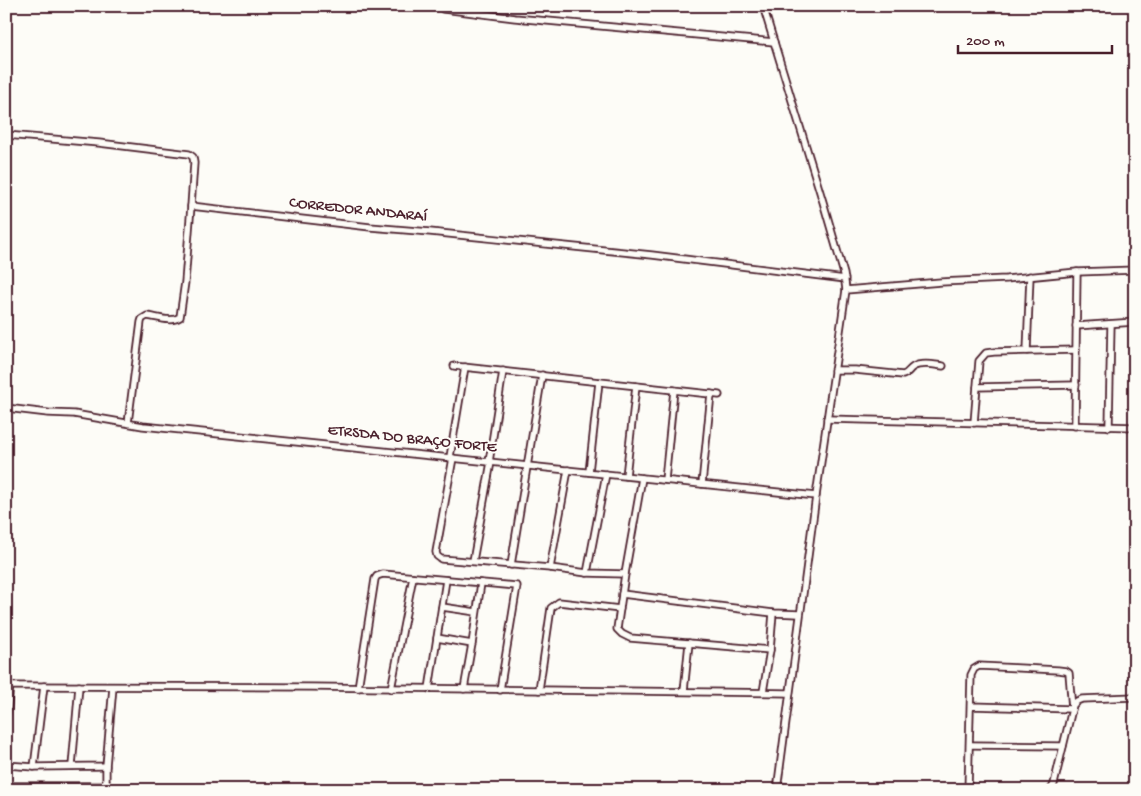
<svg xmlns="http://www.w3.org/2000/svg" width="1141" height="796" viewBox="0 0 1141 796" font-family="'Gochi Hand',sans-serif">
	<style>
		.lines { fill: none; stroke-linecap: round; stroke-linejoin: round }
		.minor-casing { stroke: #4a1f2b; stroke-width: 9 }
		.minor { stroke: #fdfcf7; stroke-width: 5.5 }
		.labels { text-anchor: middle; dominant-baseline: central; stroke-width: 4; stroke-linejoin: round; paint-order: stroke }
		.street-label { font-size: 16px; fill: #4a1f2b; stroke: #fdfcf7 }
	</style>
	<rect width="100%" height="100%" fill="#fdfcf7"/>
	<filter id="ink" filterUnits="userSpaceOnUse"><feTurbulence type="fractalNoise" baseFrequency=".02" numOctaves="2"/><feDisplacementMap in="SourceGraphic" scale="10" xChannelSelector="R" yChannelSelector="G"/><feConvolveMatrix kernelMatrix="1 2 1 2 8 2 1 2 1" color-interpolation-filters="sRGB"/></filter>
	<g filter="url(#ink)">
		<g class="lines">
			<g class="minor-casing">
				<g id="minor">
					<polyline points="763,6 823,202 844,274 846,290 816,496 777,790"/>
					<polyline points="443,9 515,18 774,42"/>
					<polyline points="6,135 99,143 189,154 193,157 194,163 191,206 370,227 430,232 652,255 845,279"/>
					<polyline points="846,290 941,282 1006,279 1077,272 1135,270"/>
					<polyline points="1076,326 1135,322"/>
					<polyline points="1027,351 1030,276"/>
					<polyline points="454,366 719,395"/>
					<path d="M834,370H855L903,375C909,373 908,370 913,367C921,362 935,365 943,366"/>
					<polyline points="977,387 1076,385"/>
					<polyline points="6,408 48,413 74,414 143,426 816,496"/>
					<polyline points="827,419 1135,427"/>
					<path d="M128,423L141,322L142,319L147,316C157,317 171,323 180,317L185,282L191,206"/>
					<polyline points="974,423 979,361 986,353 994,352 1076,350"/>
					<polyline points="1075,426 1077,272"/>
					<polyline points="1109,427 1111,324"/>
					<polyline points="450,457 465,367"/>
					<polyline points="453,458 436,552 437,556 441,559 550,568 587,573 625,574 642,478"/>
					<polyline points="489,462 503,371"/>
					<polyline points="589,472 599,382"/>
					<polyline points="626,476 636,386"/>
					<polyline points="665,480 674,390"/>
					<polyline points="702,484 711,394"/>
					<polyline points="473,561 491,462"/>
					<polyline points="511,565 542,375"/>
					<polyline points="550,568 568,470"/>
					<polyline points="587,573 606,474"/>
					<polyline points="625,574 617,629 622,634 630,638 770,650"/>
					<polyline points="622,594 773,613 799,614"/>
					<polyline points="442,607 476,612"/>
					<polyline points="437,638 472,644"/>
					<polyline points="6,686 311,687 789,693"/>
					<polyline points="358,688 375,579 377,576 383,574 517,586 500,690"/>
					<polyline points="391,689 413,577"/>
					<polyline points="429,689 446,580"/>
					<polyline points="464,689 472,644 481,583"/>
					<polyline points="539,690 551,608 559,602 620,609"/>
					<polyline points="684,691 689,643"/>
					<polyline points="763,692 770,650 773,613"/>
					<polyline points="6,720 10,686"/>
					<polyline points="970,745 1063,746"/>
					<polyline points="6,765 34,767 106,766 113,687"/>
					<polyline points="72,766 79,686"/>
					<polyline points="106,766 106,781 107,786 115,790"/>
					<polyline points="34,767 44,686"/>
					<polyline points="6,786 107,786"/>
					<polyline points="777,786 807,790"/>
					<polyline points="968,790 971,675 974,669 979,666 1058,670 1066,671 1069,673 1072,709 971,706"/>
					<polyline points="1050,790 1052,788 1054,784 1073,705 1077,701 1082,699 1135,697"/>
				</g>
			</g>
			<use href="#minor" class="minor"/>
		</g>
	</g>
	<g class="labels">
		<g class="street-label">
			<text transform="translate(358 211) rotate(6)">CORREDOR ANDARAÍ</text>
			<text transform="translate(412 440) rotate(6)">ETRSDA DO BRAÇO FORTE</text>
		</g>
	</g>
	<rect width="1141" height="796" fill="none" stroke="#fdfcf7" stroke-width="25"/>
	<rect x="12" y="12" width="1116" height="771" fill="none" stroke="#4a1f2b" stroke-width="2" filter="url(#ink)"/>
	<path d="M958 45v8h154v-8" fill="none" stroke="#4a1f2b" stroke-width="2.5"/>
	<text x="966" y="45" font-size="15" fill="#4a1f2b" stroke="#fdfcf7" stroke-width="4" paint-order="stroke">200 m</text>
</svg>
